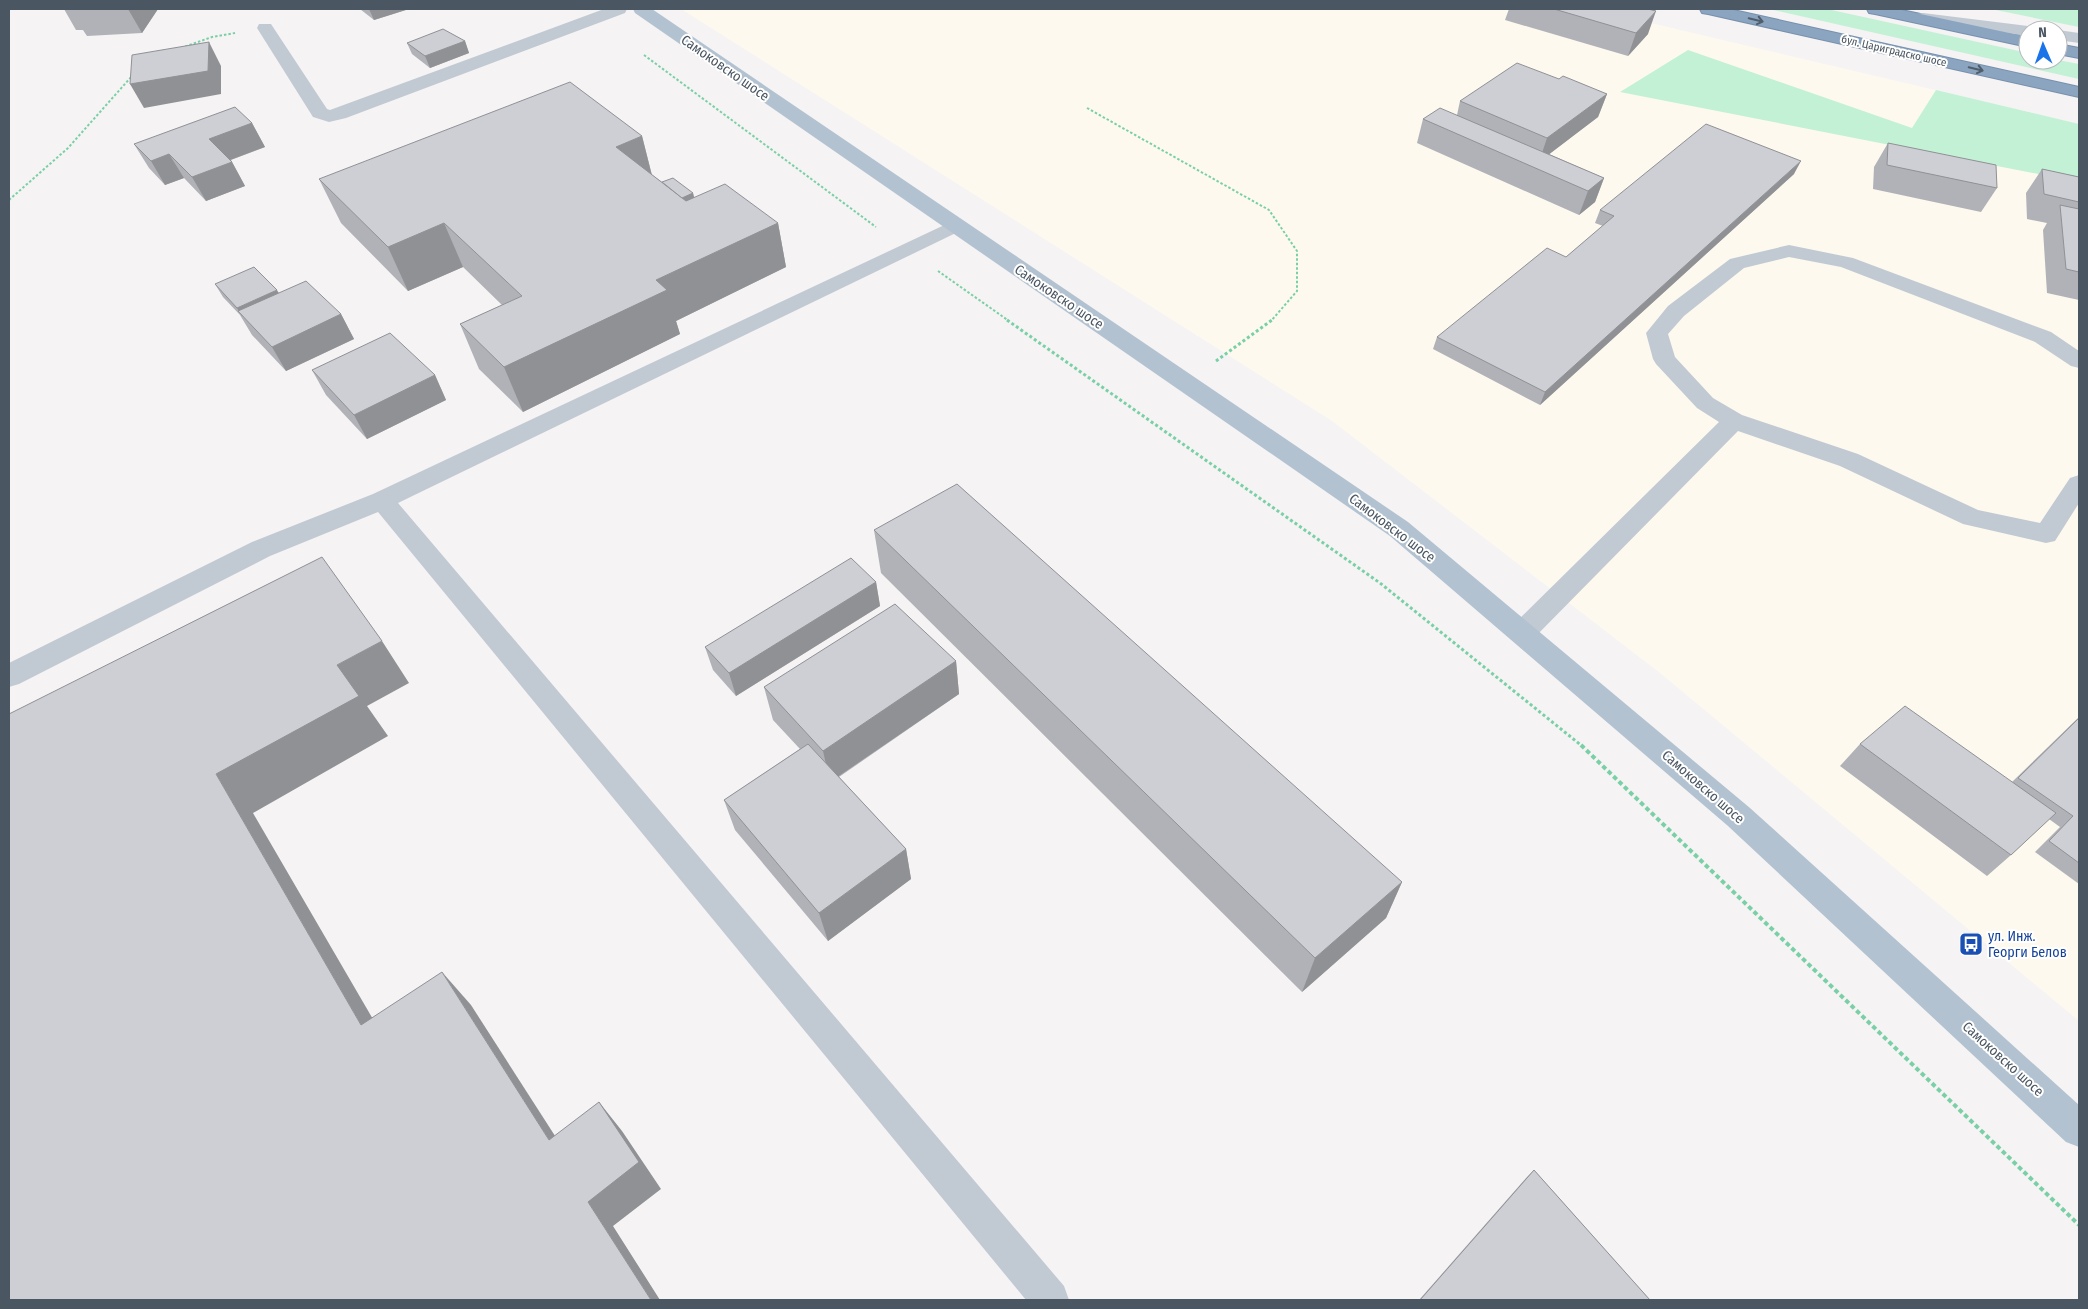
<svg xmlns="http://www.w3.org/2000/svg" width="2088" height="1309" viewBox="0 0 2088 1309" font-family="'Fira Sans Condensed',sans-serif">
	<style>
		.commercial { fill: #fdf9ef }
		.green { fill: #c3f1d5 }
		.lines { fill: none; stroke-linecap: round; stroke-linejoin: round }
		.highway-casing { stroke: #7690ad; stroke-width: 2 }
		.path-far2 { stroke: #7ad0a6; stroke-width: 2; stroke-dasharray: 2.5 2; stroke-linecap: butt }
		.path-far1 { stroke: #7ad0a6; stroke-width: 3; stroke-dasharray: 3 2.5; stroke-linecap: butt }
		.path { stroke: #7ad0a6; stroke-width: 4; stroke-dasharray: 4.5 3; stroke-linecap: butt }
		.minor { fill: #c1cad2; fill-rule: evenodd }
		.major { fill: #b3c2d1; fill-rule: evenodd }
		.highway { fill: #8ba5c1; fill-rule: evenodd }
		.wall { fill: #b0b2b7 }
		.shaded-wall { fill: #909195 }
		.building { fill: #cdcfd5; stroke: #909195 }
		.oneway { stroke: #505e6b }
		.labels { text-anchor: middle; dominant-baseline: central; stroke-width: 4; stroke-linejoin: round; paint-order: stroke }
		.far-street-label { font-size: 11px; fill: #4a5661; stroke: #fff }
		.street-label { font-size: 14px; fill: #4a5661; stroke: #fff }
		.transit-label { font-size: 14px; fill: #164399; stroke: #fff; text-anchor: start }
	</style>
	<rect width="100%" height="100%" fill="#f5f3f3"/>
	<polygon class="commercial" points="681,9 1592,9 2079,124 2079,1021 1660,673 1332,421"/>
	<g class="green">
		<polygon points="1769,9 1827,9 2028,53 2028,60 2058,60 2079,64 2079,79"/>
		<polygon points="1991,9 2079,9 2079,27"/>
		<polygon points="1688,50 1912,128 1936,90 2079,124 2079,182 1620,92"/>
	</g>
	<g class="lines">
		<g class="highway-casing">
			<g id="highway">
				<polygon points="1700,9 1729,9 2079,87 2079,97 1708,14 1702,13"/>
				<polygon points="1867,9 1897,9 2028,37 2028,47 1875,14 1869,13"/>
				<polygon points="2058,44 2079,48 2079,58 2058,54"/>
			</g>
		</g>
		<g class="path-far2">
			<polyline points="181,48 212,37 235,33"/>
			<polyline points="644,55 876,227"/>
			<polyline points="1087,108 1269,210 1297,251 1297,291 1271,321"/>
			<polyline points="9,200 68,148 132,76"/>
			<polyline points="938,271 1009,321"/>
		</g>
		<g class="path-far1">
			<polyline points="1007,320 1380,583 1582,746"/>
			<polyline points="1216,361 1272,320"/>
		</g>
		<polyline class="path" points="1581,745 2079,1225"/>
		<g class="minor">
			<polygon points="604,9 627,9 625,13 346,118 329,122 313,117 257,28 259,24 271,24 327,109 330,110"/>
			<polygon points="1923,13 2028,26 2036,30 2028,30 2028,36 1917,22 1915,18 1917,14"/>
			<polygon points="2057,30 2058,30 2079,33 2079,43 2058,40"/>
			<polygon points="955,220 962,222 965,226 962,230 398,503 1064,1286 1069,1300 1026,1300 378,512 270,556 19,684 9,687 9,663 252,542 373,494"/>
			<polygon points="1789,245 1853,258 2051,332 2079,351 2079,368 2071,366 2035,342 1841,267 1789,257 1744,268 1684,316 1668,334 1675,357 1713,398 1742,415 1858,454 1978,510 2040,523 2070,478 2079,475 2079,503 2055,541 2046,543 1963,524 1840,466 1738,431 1532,640 1522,644 1512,640 1508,633 1512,626 1719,422 1697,408 1656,364 1653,359 1646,333 1668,306 1730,259"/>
		</g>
		<polygon class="major" points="633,9 652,9 1408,522 1750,808 2079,1105 2079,1147 2066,1142 1728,826 1390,536 635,13"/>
		<use href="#highway" class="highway"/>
	</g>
	<g class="wall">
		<polygon points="64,9 158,9 142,33 87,36 83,30 76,30"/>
		<polygon points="360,9 409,9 374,20"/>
		<polygon points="1509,9 1648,9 1648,34 1628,56 1505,20"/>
		<polygon points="465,41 469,53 430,68 412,54 407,43"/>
		<polygon points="1559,79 1607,94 1598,117 1549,154 1604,178 1595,202 1579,215 1417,143 1423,119 1457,115 1460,101"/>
		<polygon points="252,123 265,147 231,160 245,186 206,201 184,178 165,185 149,168 134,144"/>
		<polygon points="642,136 652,175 662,182 693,193 694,197 778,223 786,267 676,321 680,334 523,412 479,369 460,324 502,305 463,267 408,291 341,223 319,179"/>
		<polygon points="1888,143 1997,188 1981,212 1873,189 1874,167"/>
		<polygon points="2042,169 2079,177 2079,300 2047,293 2043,230 2047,223 2027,219 2026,193"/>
		<polygon points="1794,174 1540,405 1433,349 1437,337 1566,257 1603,226 1595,223 1600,210"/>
		<polygon points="215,284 279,293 341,314 354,339 286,371 252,335 240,315 223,297"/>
		<polygon points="312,370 435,375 446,400 367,439 326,395"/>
		<polygon points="874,530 1402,882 1386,918 1302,992 881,573"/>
		<polygon points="876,582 880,606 736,696 713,670 705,647"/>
		<polygon points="956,661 959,694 839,777 906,849 911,879 828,941 735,830 724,800 800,749 773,720 764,687"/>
		<polygon points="2079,717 2079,884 2035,852 2060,827 2049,819 2011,855 1987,876 1840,766 1860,744 2012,782"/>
		<polygon points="1534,1170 1650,1300 1419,1300 1526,1178"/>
	</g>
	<g class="shaded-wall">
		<polygon points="128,9 158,9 142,33"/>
		<polygon points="369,9 409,9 374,20"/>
		<polygon points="1656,11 1648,34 1628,56 1636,33"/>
		<polygon points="465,41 469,53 430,68 425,56"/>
		<polygon points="209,42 221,66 221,94 144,108 130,84"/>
		<polygon points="1607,94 1598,117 1539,162 1547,138"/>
		<polygon points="252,123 265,147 222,163 209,139"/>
		<polygon points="642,136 653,180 616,147"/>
		<polygon points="169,154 184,178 165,185 151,161"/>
		<polygon points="1801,161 1794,174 1540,405 1545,392"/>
		<polygon points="232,162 245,186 206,201 192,177"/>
		<polygon points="1604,178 1595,202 1579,215 1588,191"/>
		<polygon points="693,193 696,206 666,205"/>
		<polygon points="444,223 463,267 408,291 388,247"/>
		<polygon points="778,223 786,267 676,321 680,334 523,412 504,367 656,280"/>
		<polygon points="277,290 284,302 242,316 237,308"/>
		<polygon points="341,314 354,339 286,371 272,347"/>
		<polygon points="435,375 446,400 367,439 354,415"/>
		<polygon points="876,582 880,606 736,696 729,673"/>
		<polygon points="382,641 409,683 367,706 388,736 253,813 395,1057 361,1025 216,774 337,665"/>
		<polygon points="956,661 959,694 830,782 823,751"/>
		<polygon points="906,849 911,879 828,941 819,913"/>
		<polygon points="1402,882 1386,918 1302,992 1315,958"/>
		<polygon points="442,972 471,1005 575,1167 549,1140"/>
		<polygon points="599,1102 622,1131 661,1189 613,1226 660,1300 651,1300 588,1202"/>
	</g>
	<g class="building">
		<polygon points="1554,9 1648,9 1656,11 1636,33"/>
		<polygon points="443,29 465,41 425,56 407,43"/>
		<polygon points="209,42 208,71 130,84 132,55"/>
		<polygon points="1517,63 1559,79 1563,76 1607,94 1547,138 1460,101"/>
		<polygon points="570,82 642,136 616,147 686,201 725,184 778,223 656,280 667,290 504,367 460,324 522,296 444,223 388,247 319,179"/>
		<polygon points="235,107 252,123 209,139 232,162 192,177 169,154 151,161 134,144"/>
		<polygon points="1440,108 1604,178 1588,191 1423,119"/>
		<polygon points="1706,124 1801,161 1545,392 1437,337 1547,248 1566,257 1614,216 1600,210"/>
		<polygon points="1888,143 1996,165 1997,188 1887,165"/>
		<polygon points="2042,169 2079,177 2079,202 2044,194"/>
		<polygon points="673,178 693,193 682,198 662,182"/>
		<polygon points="2060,205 2079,209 2079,272 2066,269"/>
		<polygon points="254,267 277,290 237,308 215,284"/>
		<polygon points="306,281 341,314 272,347 238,311"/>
		<polygon points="390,333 435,375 354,415 312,370"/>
		<polygon points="957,484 1402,882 1315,958 874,530"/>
		<polygon points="322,557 382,641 337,665 359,696 216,774 361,1025 442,972 549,1140 599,1102 639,1162 588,1202 651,1300 9,1300 9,714"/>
		<polygon points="851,558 876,582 729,673 705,647"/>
		<polygon points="895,604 956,661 823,751 764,687"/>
		<polygon points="1905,706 2056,813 2011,855 1860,744"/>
		<polygon points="2079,718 2079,863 2049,841 2073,816 2018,778"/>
		<polygon points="808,744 906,849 819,913 724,800"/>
		<polygon points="1534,1170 1650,1300 1420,1300"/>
	</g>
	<defs><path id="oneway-shaft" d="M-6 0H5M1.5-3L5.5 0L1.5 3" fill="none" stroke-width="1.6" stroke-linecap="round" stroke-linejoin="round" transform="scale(1.25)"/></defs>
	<g class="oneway">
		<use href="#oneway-shaft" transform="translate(1756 20) rotate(13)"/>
		<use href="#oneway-shaft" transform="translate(1976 69) rotate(13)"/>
	</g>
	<defs>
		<g id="bus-square" transform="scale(1.25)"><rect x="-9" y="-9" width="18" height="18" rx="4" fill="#1a4fb4" stroke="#fff"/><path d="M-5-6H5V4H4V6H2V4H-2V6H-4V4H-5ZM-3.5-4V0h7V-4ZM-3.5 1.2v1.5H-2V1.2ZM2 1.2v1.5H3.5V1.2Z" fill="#fff"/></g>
	</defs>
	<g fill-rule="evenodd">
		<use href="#bus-square" x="1971" y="944"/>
	</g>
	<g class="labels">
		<g class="far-street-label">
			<text transform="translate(1894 51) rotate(13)">бул. Цариградско шосе</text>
		</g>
		<g class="street-label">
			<text transform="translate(725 68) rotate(35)">Самоковско шосе</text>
			<text transform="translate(1059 297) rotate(34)">Самоковско шосе</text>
			<text transform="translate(1392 528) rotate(37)">Самоковско шосе</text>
			<text transform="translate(1703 787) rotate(41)">Самоковско шосе</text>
			<text transform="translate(2003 1059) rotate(42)">Самоковско шосе</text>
		</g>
		<g class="transit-label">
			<text x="1988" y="936">ул. Инж.<tspan x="1988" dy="16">Георги Белов</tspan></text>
		</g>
	</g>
	<rect width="2088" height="1309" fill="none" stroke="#4a5661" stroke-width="20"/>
	<g transform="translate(2043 45) rotate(358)"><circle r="24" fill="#ffffff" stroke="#b7bbc0"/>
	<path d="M0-4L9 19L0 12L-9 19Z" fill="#1a73e8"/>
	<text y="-8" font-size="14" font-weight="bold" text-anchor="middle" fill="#4a5661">N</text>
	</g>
</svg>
